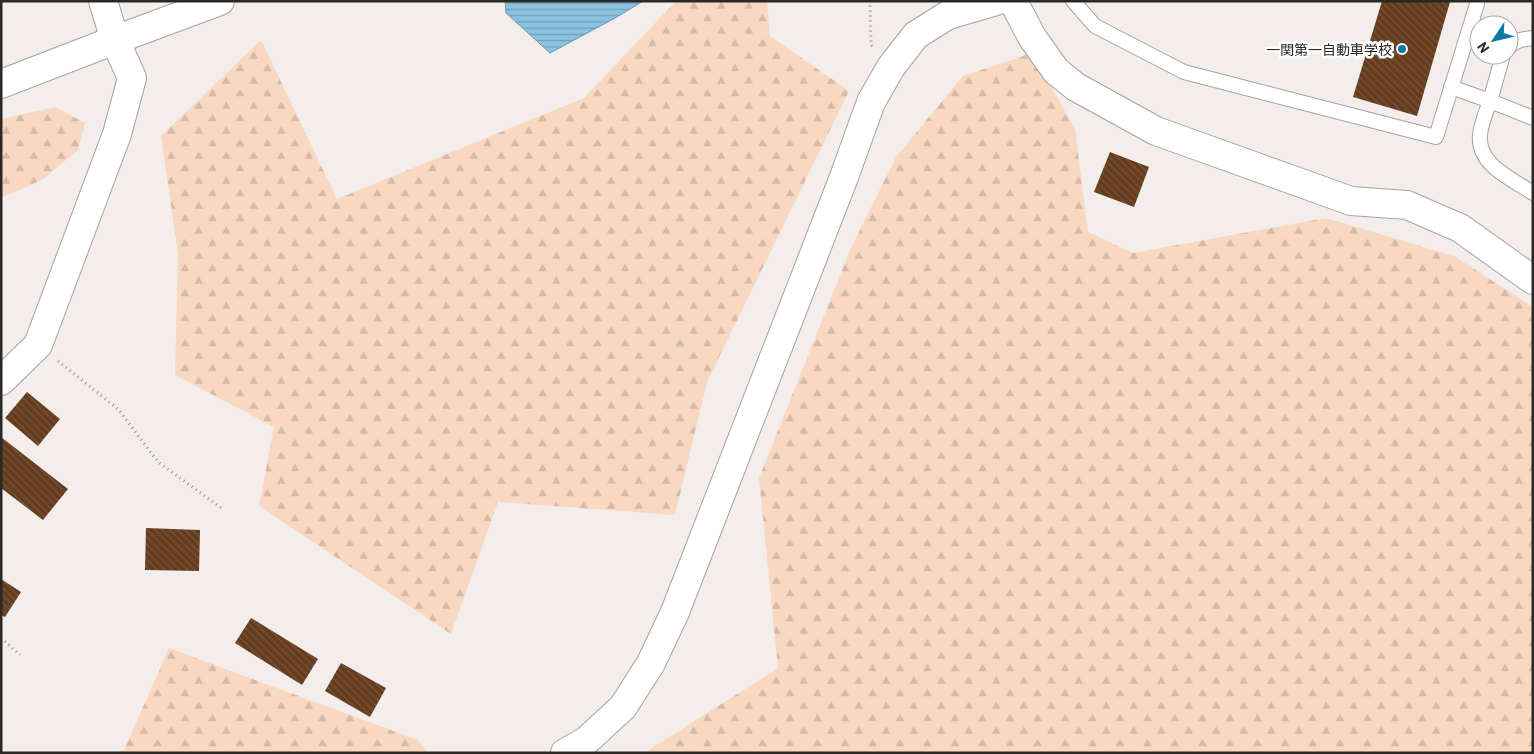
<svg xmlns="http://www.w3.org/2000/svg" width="1534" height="754" viewBox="0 0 1534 754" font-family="Barlow,'Noto Sans JP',sans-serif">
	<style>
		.forest { fill: url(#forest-firs) }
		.water { fill: url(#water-rules); stroke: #6e94aa }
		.building { fill: url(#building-back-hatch) }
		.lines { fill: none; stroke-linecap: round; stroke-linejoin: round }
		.lane-casing { stroke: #a6a29f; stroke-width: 16 }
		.street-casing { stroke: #a6a29f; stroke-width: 30 }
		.secondary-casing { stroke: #a6a29f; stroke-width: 30 }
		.path { stroke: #95918f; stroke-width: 3; stroke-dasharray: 1 4; stroke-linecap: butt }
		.lane { stroke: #fff; stroke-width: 14 }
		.street { stroke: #fff; stroke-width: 28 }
		.secondary { stroke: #fff; stroke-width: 28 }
		.poi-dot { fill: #0f79a3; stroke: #fff; stroke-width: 2 }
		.labels { text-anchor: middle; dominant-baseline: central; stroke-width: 5; stroke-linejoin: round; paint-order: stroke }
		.poi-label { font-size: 14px; fill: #2b2928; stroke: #fff; text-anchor: end }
	</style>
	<defs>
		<pattern id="forest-firs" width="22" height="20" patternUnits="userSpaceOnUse" patternTransform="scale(1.25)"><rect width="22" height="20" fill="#f9d8c2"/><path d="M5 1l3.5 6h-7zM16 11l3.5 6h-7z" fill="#d6b9a7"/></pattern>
		<pattern id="water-rules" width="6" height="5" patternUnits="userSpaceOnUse" patternTransform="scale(1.25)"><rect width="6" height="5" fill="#8ac2e1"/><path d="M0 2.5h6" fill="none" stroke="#719eb6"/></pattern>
		<pattern id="building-back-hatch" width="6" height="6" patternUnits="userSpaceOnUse" patternTransform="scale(1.25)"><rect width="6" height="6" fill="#653c1d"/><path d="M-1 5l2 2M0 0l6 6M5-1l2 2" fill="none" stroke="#77563d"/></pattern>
	</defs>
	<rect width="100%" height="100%" fill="#f3eeeb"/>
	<g class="forest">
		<polygon points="676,1 767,1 770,36 849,91 707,382 675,515 498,502 451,634 259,506 274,427 175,375 178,254 161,136 261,40 337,199 584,98"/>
		<polygon points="1032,53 1075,129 1088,232 1133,253 1326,218 1454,256 1533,307 1533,753 644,753 778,668 759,478 851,248 896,157 963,76"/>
		<polygon points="55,107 85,123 78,150 42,180 1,198 1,119"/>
		<polygon points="169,648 418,740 428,753 109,753 124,750"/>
	</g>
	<polygon class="water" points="505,1 643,1 617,17 550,53 506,13"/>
	<g class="building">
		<polygon points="1382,1 1450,2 1417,116 1353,97"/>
		<polygon points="1110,152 1149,167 1134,207 1094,192"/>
		<polygon points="27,392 60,419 38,446 5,418"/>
		<polygon points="1,437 68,489 43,520 1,488"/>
		<polygon points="146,528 200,530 199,571 145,570"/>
		<polygon points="1,579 21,592 5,617 1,615"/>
		<polygon points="251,618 318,659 302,685 235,643"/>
		<polygon points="341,663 386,688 370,717 325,691"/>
	</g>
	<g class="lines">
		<g class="lane-casing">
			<g id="lane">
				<polyline points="1073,1 1095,26 1184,72 1436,137 1477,4"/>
				<path d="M1509,47C1515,40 1524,39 1533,38"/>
				<polyline points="1451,87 1490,101 1503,55"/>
				<path d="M1533,118L1490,101C1486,112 1481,124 1480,135C1477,165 1512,179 1533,193"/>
			</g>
		</g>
		<g class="street-casing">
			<g id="street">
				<polyline points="1013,1 1032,37 1056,71 1076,87 1156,131 1351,201 1407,205 1460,228 1533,280"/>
				<polyline points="1,381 38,345 117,134 132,78 115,40"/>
			</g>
		</g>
		<g class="secondary-casing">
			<g id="secondary">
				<polyline points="103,1 115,40"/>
				<polyline points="1,84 115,40 220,1"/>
				<polyline points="565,753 586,741 623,707 651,663 675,612 844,177 871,102 891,67 916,35 948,15 996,1"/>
			</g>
		</g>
		<g class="path">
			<polyline points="872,1 870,5 871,45 873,48"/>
			<polyline points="58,361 118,409 158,462 224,510"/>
			<polyline points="1,638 20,655"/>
		</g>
		<use href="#lane" class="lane"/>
		<use href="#street" class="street"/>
		<use href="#secondary" class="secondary"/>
	</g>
	<circle class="poi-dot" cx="1402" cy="49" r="5"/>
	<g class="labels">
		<g class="poi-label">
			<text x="1392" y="49">一関第一自動車学校</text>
		</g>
	</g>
	<rect width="1534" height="754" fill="none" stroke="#2b2928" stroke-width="5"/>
	<g transform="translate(1494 40) rotate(235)"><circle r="24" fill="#ffffff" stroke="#aaa9a9"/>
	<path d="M0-4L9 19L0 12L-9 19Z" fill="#0f79a3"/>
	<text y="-8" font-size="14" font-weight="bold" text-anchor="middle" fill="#2b2928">N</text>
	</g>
</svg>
